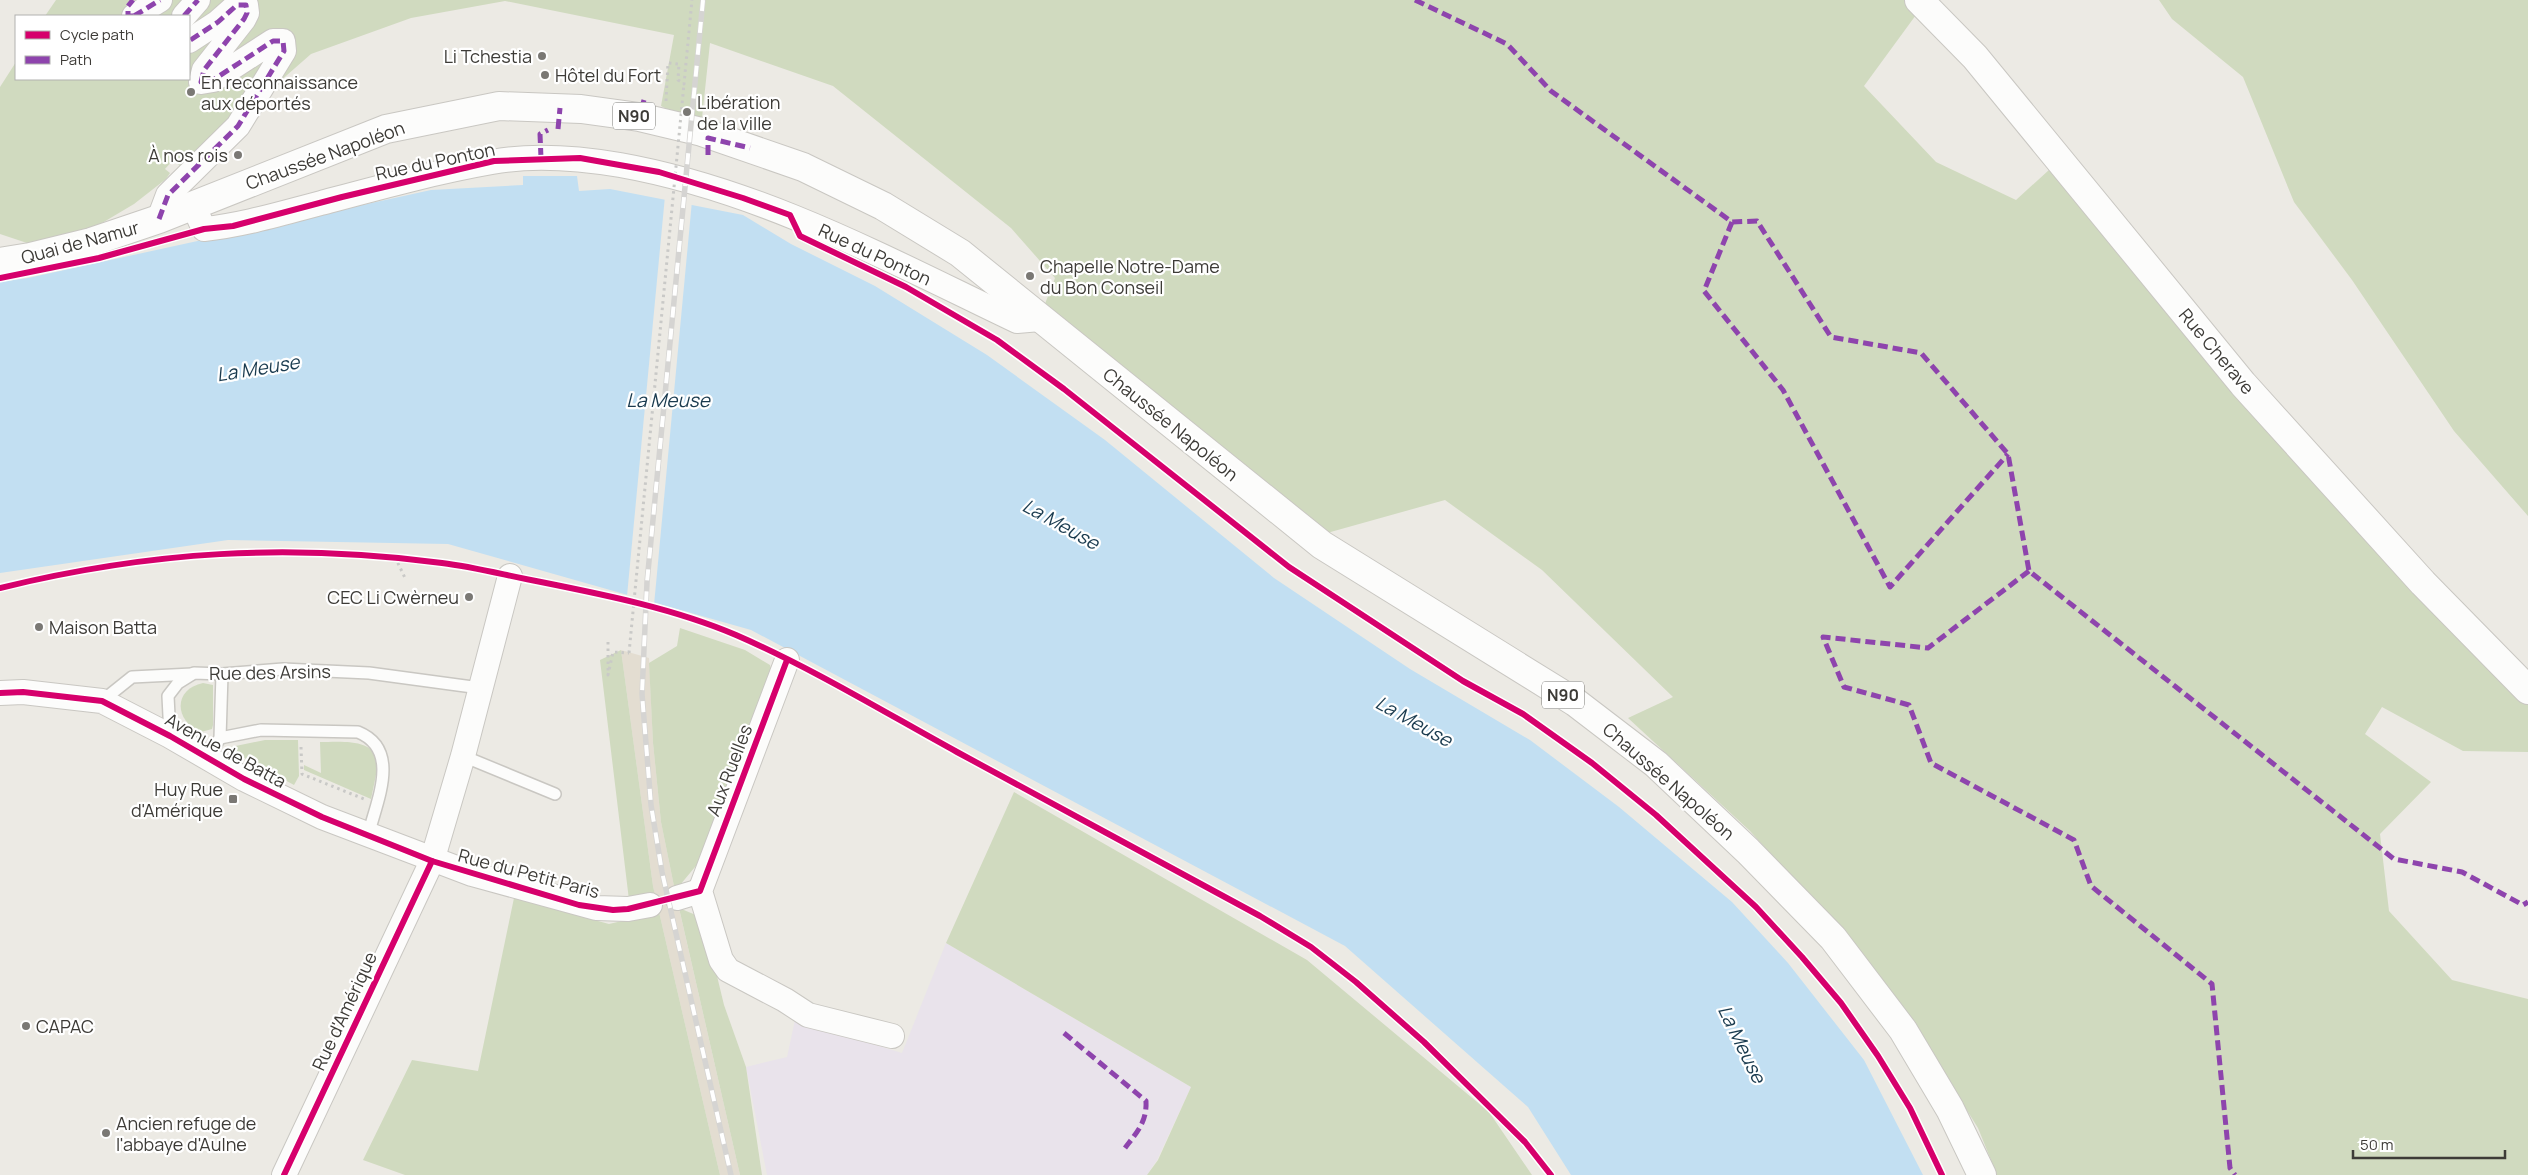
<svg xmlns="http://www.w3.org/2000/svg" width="2528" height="1175" viewBox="0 0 2528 1175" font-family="Manrope,sans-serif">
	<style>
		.built { fill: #e3ddd1 }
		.education { fill: #e9e3eb }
		.green { fill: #d0dabf }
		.water { fill: #c2dff2 }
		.pier { fill: #eceae4 }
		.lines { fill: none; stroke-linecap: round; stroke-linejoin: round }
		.lane-casing { stroke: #c9c7c2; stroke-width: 14 }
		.street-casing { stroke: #c9c7c2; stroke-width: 26 }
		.secondary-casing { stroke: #c9c7c2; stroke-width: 30 }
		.primary-casing { stroke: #c9c7c2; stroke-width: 30 }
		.path { stroke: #c9c9c7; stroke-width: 3; stroke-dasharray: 2.5 4; stroke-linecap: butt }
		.lane { stroke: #fcfcfb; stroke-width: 11 }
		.street { stroke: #fcfcfb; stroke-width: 24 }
		.secondary { stroke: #fcfcfb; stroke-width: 28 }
		.primary { stroke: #fcfcfb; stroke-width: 28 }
		.rail-casing { stroke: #d5d4d2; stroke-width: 5.5 }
		.rail { stroke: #fff; stroke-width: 4; stroke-dasharray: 11; stroke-linecap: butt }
		.path-bridge { stroke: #c9c9c7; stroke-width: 3; stroke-dasharray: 2.5 4; stroke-linecap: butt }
		.quiet { stroke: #8e44ad; stroke-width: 5; stroke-dasharray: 10 5; stroke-linecap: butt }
		.cycleway-casing { stroke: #fff; stroke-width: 9 }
		.cycleway { stroke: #d6006c; stroke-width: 6 }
		.poi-dot { fill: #7a7874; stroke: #fff; stroke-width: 2 }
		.labels { text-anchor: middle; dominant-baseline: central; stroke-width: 4.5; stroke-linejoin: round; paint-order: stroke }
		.shield { fill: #fff; stroke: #777673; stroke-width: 1 }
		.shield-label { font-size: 16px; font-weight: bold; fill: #3d3b37 }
		.poi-label { font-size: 18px; fill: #3d3b37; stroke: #fff; text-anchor: start }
		.street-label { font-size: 18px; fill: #3d3b37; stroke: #fff }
		.water-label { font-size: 19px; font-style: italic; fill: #1a3b4f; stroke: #fff }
	</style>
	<rect width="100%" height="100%" fill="#eceae4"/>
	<polygon class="built" points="621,650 649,658 653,743 661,822 675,891 740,1175 720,1175 653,886"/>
	<polygon class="education" points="946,943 1191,1087 1157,1160 1147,1175 767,1175 746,1067 787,1057 795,1020 902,1053"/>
	<g class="green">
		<polygon points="56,0 1919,0 1924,4 1864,86 1936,162 2016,200 2061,159 2528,690 2528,752 2463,751 2382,707 2365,734 2431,782 2380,834 2389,911 2452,980 2528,999 2528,1175 1997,1175 1978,1128 1913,1024 1849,941 1750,831 1628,718 1673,697 1542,570 1445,500 1327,533 1043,309 1055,278 1011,228 833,86 710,43 701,127 661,106 674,35 505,1 411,18 311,54 207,145 180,166 173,160 165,169 170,173 166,179 134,204 97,226 33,245 0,234 0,87 16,62 16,79 189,79 189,16 45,16"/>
		<polygon points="2159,0 2528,0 2528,516 2454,431 2352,280 2294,202 2243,77 2172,19"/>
		<polygon points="680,628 745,650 770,665 773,677 700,861 675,891 661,822 653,743 649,663 677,646"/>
		<polygon points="621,650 653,886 720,1175 405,1175 363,1160 412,1060 478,1071 514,898 609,924 652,914 629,900 600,660"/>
		<path d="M203,683L213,685V725L212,729L201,732C174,721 173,689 203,683Z"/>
		<polygon points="265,740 298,740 299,776 294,785 226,748"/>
		<path d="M320,742C339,742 380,737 377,767C376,778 373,788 371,799L304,770V765L321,773Z"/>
		<polygon points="1014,792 1307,960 1489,1112 1532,1175 1147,1175 1158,1160 1191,1087 946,943"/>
		<polygon points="679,908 703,918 724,1005 746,1067 762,1175 740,1175"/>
	</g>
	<polygon class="water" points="523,176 577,176 579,191 610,189 743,215 791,244 875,286 987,355 1105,440 1274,578 1410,669 1530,740 1619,807 1732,902 1788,963 1864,1060 1923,1175 1571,1175 1528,1107 1345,946 751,630 448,544 228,540 0,573 0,282 28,278 431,190 523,185"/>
	<polygon class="pier" points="665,196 692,201 654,605 627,596"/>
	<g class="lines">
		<g class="lane-casing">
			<g id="lane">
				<polyline points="102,701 132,677 192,674"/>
				<polyline points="170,736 168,696 178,683 194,673 222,674 283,669 369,673 480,688"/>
				<path d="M220,738L261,730L358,732C402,750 376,802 368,836"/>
				<polyline points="463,756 555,794"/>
				<polyline points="208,758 220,738 222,674"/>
			</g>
		</g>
		<g class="street-casing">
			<g id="street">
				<polyline points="134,16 160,0"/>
				<polyline points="184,16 198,0"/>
				<path d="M193,205L204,229C244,225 282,213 321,203C377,188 435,172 492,162C534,154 578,158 620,165C761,190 889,260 1017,321L1040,319"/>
				<polyline points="159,219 168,195 238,126 284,51 283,41 273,41 213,80 201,82 204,70 244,19 247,13 246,5 237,5 218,22 189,41"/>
				<polyline points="787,660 700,891 721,960 728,970 785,1000 808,1015 892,1036"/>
				<polyline points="0,693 23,692 102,701 170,736 244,779 322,817 472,874 596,908 628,909 650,905"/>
				<polyline points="677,898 700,891"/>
				<polyline points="284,1175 432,861 463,756 510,576"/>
			</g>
		</g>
		<g class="secondary-casing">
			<polyline id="secondary" points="1919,0 1975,57 2243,384 2423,583 2528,690"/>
		</g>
		<g class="primary-casing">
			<polyline id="primary" points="0,262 30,257 91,242 159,219 386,129 499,106 581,109 639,117 702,132 803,167 883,206 960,253 1322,545 1575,702 1656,764 1748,851 1833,938 1903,1030 1950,1109 1982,1175"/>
		</g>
		<g class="path">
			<polyline points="666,101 668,63 679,64 678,80 684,84 692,0"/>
			<polyline points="395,557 406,580"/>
			<polyline points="608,642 608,675 613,652 629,653"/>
			<polyline points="301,747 302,774 364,799"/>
		</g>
		<use href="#lane" class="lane"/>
		<use href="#street" class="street"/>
		<use href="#secondary" class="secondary"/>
		<use href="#primary" class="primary"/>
		<g class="rail-casing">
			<polyline id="rail" points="703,0 647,582 642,694 651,805 662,872 731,1175"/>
		</g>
		<use href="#rail" class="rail"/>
		<polyline class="path-bridge" points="629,653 684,84"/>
		<g class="quiet">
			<polyline points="1415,0 1507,44 1551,91 1732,222 1757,221 1831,337 1921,353 2008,454 2029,571 2394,859 2462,872 2523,905 2528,902"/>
			<polyline points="133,16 128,16 128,6 133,0"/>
			<polyline points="134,16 160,0"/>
			<polyline points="184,16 198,0"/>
			<polyline points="639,117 644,100"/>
			<polyline points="558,129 560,108"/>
			<polyline points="708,155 708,138 750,148"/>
			<polyline points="541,158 540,134 548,130"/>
			<polyline points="159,219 168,195 238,126 284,51 283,41 273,41 213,80 201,82 204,70 244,19 247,13 246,5 237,5 218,22 189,41"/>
			<polyline points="1732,222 1704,291 1783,390 1890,587 2008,454"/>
			<polyline points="2029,571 1928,648 1823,637 1844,687 1909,705 1931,763 2074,840 2091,886 2212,984 2230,1168 2235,1175"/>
			<path d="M1064,1033L1146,1101C1147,1122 1137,1132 1125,1148"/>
		</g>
		<g class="cycleway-casing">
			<g id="cycleway">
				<polyline points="0,278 99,258 204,229 233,226 342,197 494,161 580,158 659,172 743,198 790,215 800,236 906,287 997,340 1064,389 1289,567 1463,681 1523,714 1592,763 1656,815 1756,907 1802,957 1841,1003 1878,1056 1910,1108 1942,1175"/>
				<path d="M0,588C151,551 288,543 442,563C475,567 508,576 541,582C606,595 675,609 736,635C812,668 884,712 957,752C1058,807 1159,861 1260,916L1311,947L1356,982L1424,1042L1525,1142L1551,1175"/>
				<polyline points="0,693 23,692 102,701 170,736 244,779 322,817 432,861 579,905 613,910 628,909 700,891 787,660"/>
				<polyline points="284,1175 432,861"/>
			</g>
		</g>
		<use href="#cycleway" class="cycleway"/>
	</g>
	<g class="poi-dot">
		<circle cx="542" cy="56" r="5"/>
		<circle cx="545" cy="75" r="5"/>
		<circle cx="191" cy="92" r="5"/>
		<circle cx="687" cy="112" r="5"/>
		<circle cx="238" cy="155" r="5"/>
		<circle cx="1030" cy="276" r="5"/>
		<circle cx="469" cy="597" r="5"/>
		<circle cx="39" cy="627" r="5"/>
		<rect x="228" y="794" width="10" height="10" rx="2.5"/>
		<circle cx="26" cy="1026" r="5"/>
		<circle cx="106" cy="1133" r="5"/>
	</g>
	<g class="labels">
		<g class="shield">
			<rect x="613" y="102.5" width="42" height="27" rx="4"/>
			<rect x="1542" y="681.5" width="42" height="27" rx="4"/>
		</g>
		<g class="shield-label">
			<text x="634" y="116">N90</text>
			<text x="1563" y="695">N90</text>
		</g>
		<g class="poi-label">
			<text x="532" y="56" text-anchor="end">Li Tchestia</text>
			<text x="555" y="75">Hôtel du Fort</text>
			<text x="201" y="82">En reconnaissance<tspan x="201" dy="21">aux déportés</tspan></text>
			<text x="697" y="102">Libération<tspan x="697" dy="21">de la ville</tspan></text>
			<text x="228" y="155" text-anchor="end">À nos rois</text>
			<text x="1040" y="266">Chapelle Notre-Dame<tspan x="1040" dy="21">du Bon Conseil</tspan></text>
			<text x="459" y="597" text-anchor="end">CEC Li Cwèrneu</text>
			<text x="49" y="627">Maison Batta</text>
			<text x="223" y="789" text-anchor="end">Huy Rue<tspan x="223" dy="21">d'Amérique</tspan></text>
			<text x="36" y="1026">CAPAC</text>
			<text x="116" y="1123">Ancien refuge de<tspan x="116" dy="21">l'abbaye d'Aulne</tspan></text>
		</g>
		<g class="street-label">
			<text transform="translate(325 155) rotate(-20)">Chaussée Napoléon</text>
			<text transform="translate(435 161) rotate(-12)">Rue du Ponton</text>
			<text transform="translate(80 242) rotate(-15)">Quai de Namur</text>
			<text transform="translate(875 254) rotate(25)">Rue du Ponton</text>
			<text transform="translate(2217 351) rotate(50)">Rue Cherave</text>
			<text transform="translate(1171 424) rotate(39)">Chaussée Napoléon</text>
			<text transform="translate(270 672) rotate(-1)">Rue des Arsins</text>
			<text transform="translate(226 750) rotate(29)">Avenue de Batta</text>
			<text transform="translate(729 770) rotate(-69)">Aux Ruelles</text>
			<text transform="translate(1669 781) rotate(41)">Chaussée Napoléon</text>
			<text transform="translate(529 873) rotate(15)">Rue du Petit Paris</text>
			<text transform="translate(344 1011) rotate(-65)">Rue d'Amérique</text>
		</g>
		<g class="water-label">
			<text transform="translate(258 368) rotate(-9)">La Meuse</text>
			<text x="668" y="400">La Meuse</text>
			<text transform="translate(1061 524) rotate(29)">La Meuse</text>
			<text transform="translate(1414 721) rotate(29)">La Meuse</text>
			<text transform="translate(1742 1044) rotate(64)">La Meuse</text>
		</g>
	</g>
	<rect x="15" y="15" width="175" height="65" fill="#ffffff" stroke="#b1b1af"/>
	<rect x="25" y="31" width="25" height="8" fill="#d6006c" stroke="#b1b1af"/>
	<text x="60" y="40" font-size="15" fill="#3d3b37">Cycle path</text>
	<rect x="25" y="56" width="25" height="8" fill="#8e44ad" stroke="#b1b1af"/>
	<text x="60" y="65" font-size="15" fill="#3d3b37">Path</text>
	<path d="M2353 1150v8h152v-8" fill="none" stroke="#3d3b37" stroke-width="2.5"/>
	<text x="2360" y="1150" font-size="15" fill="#3d3b37" stroke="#ffffff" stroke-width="4" paint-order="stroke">50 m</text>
</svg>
